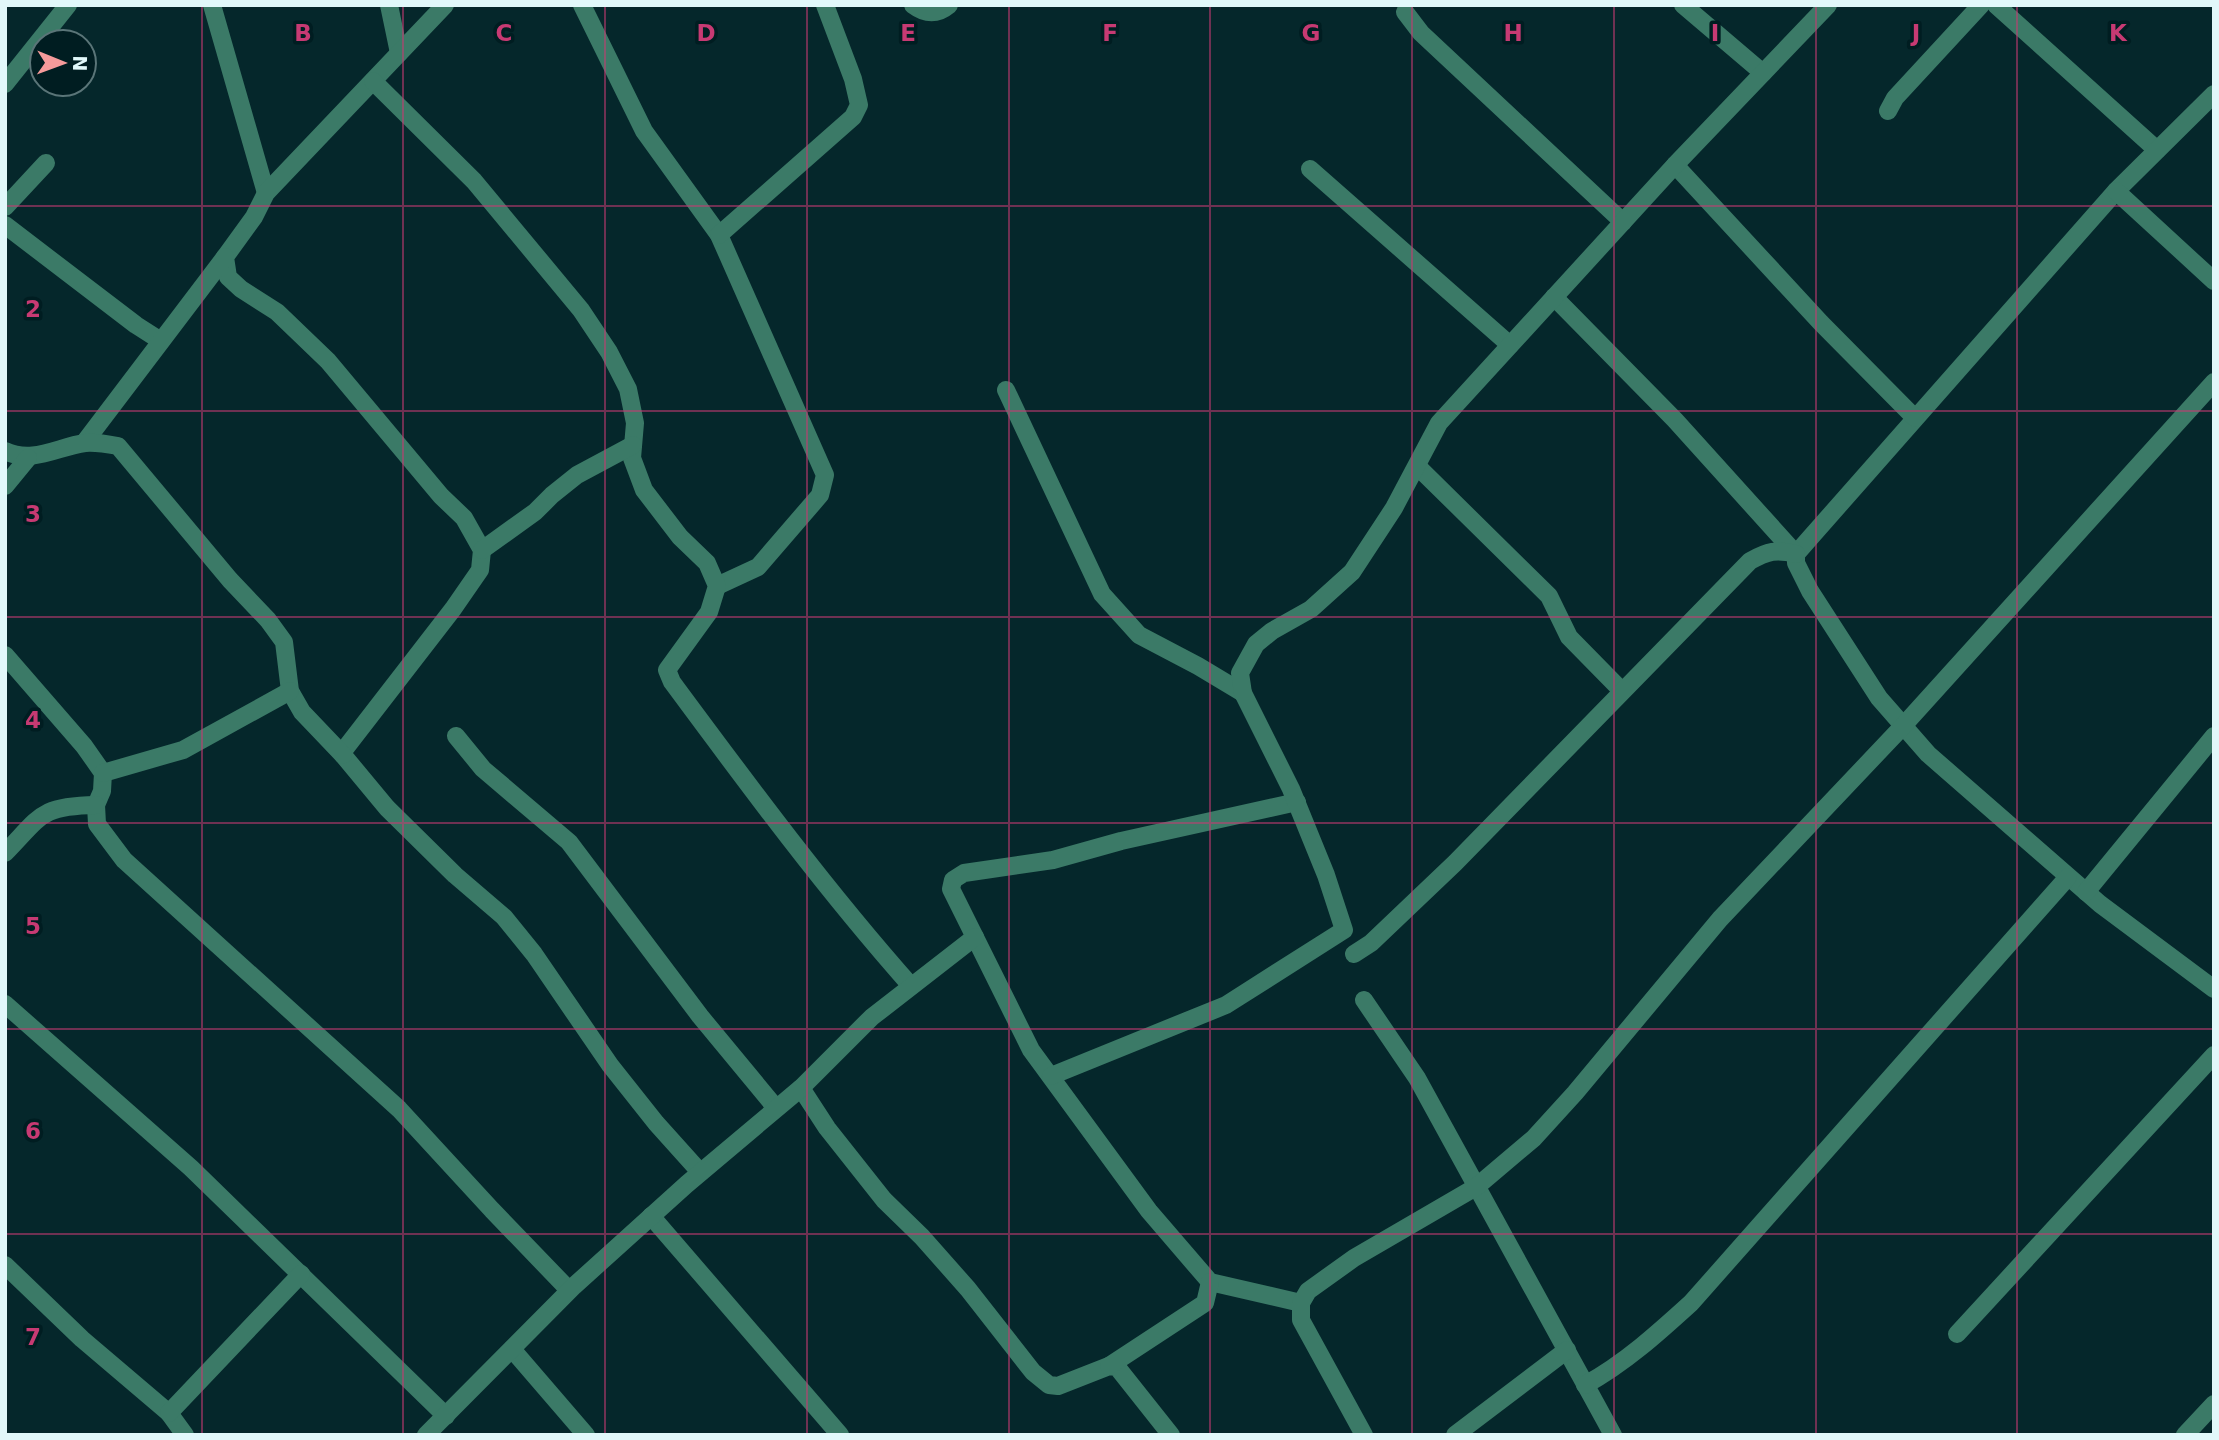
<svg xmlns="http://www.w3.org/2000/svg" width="2219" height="1440" viewBox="0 0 2219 1440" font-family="'DejaVu Sans',sans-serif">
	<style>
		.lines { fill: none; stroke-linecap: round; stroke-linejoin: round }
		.street { stroke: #3b7a67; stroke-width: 18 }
		.grid { fill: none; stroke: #c73a73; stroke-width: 2; stroke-opacity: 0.55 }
		.grid-label { font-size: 23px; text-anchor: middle; font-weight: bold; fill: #c73a73; stroke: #001d21; stroke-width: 7; stroke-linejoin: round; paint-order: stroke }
	</style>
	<rect width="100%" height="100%" fill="#05272b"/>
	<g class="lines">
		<g class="street">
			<polyline points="212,5 266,193"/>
			<polyline points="389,5 399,53"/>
			<polyline points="445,5 266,193 254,217 225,257 228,277 241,289 277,312 328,361 441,496 464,518 482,550 480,570 453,609 344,750 343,755 387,808 455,875 504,917 534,954 610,1065 656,1123 700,1172"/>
			<polyline points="582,5 644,131 719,235 825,475 820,495 758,567 717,586"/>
			<path d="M913,5C925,14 937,15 949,5"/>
			<polyline points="1683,5 1763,73"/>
			<polyline points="1996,5 2157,150"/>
			<polyline points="1405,12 1421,33 1623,222"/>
			<path d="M373,81L474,181L581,310L609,352L628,389L635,423L632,458L644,490L680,537L707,563L717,586L709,612L667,670L672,682C749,786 825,889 911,986"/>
			<polyline points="5,84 68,5"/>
			<polyline points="2214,94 2116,191 1810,538 1796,554 1796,563 1810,591 1879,698 1928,754 2100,904 2214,989"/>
			<polyline points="1888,111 1895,98 1981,5"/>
			<polyline points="1675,165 1821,323 1915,418"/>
			<polyline points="1310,169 1510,345"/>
			<polyline points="2116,191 2214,281"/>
			<polyline points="5,207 46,163"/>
			<polyline points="5,225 136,325 161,341"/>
			<polyline points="719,235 853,117 859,105 853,79 825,5"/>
			<polyline points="1554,297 1675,420 1796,554"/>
			<polyline points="1006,390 1102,594 1139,635 1198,666 1243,693"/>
			<polyline points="84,443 225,257"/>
			<path d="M5,451C33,464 57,447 85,443C96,442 107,444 118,446L230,580L268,620L284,642L290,691L302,712L343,755"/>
			<polyline points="1417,466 1549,596 1569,637 1622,691"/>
			<polyline points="5,486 28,458"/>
			<polyline points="482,550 535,512 552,495 577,475 633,445"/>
			<polyline points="5,655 84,746 103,773 102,791 96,805 97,824 124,860 399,1109 492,1210 569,1290"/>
			<polyline points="456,736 483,769 569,842 700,1016 776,1108"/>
			<polyline points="103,773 183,750 290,691"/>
			<polyline points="1297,802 1121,841 1053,860 964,873 953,880 951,889 1031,1050 1149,1211 1210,1282 1301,1303"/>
			<path d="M5,853C42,815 40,806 96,805"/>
			<polyline points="2086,892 2214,736"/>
			<path d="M1354,954L1371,943L1455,863L1750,561C1768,551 1776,549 1796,554"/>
			<polyline points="1364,1000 1417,1078 1613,1435"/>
			<polyline points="5,1004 191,1168 446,1416"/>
			<polyline points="1051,1076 1226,1005 1344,930 1326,875 1291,789 1243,693 1240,673 1256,644 1272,631 1311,609 1352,572 1394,508 1439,423 1675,165 1828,5"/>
			<polyline points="801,1088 827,1128 884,1200 922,1237 968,1289 1033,1372 1049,1385 1058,1386 1109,1366 1117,1367 1171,1435"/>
			<polyline points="651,1216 840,1435"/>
			<polyline points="5,1265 82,1339 169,1413 185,1435"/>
			<polyline points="1957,1334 2214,1055"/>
			<polyline points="512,1349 586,1435"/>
			<polyline points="1109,1366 1205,1303 1210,1282"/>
			<path d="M1585,1385C1625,1363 1658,1333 1691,1303L2068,877"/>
			<polyline points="169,1413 301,1274"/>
			<polyline points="426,1435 574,1286 687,1184 801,1088 872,1017 975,937"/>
			<polyline points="1364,1435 1301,1320 1301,1303 1308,1291 1354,1258 1476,1187 1534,1138 1575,1093 1720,919 1903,726 2214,382"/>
			<polyline points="1455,1435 1567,1350"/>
			<polyline points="2185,1435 2214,1404"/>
		</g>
	</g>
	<path class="grid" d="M202,5V1435M403,5V1435M605,5V1435M807,5V1435M1009,5V1435M1210,5V1435M1412,5V1435M1614,5V1435M1816,5V1435M2017,5V1435M5,206H2214M5,411H2214M5,617H2214M5,823H2214M5,1029H2214M5,1234H2214"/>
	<g class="grid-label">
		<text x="303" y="41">B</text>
		<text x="504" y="41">C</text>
		<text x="706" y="41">D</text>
		<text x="908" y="41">E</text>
		<text x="1110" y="41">F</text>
		<text x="1311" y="41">G</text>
		<text x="1513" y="41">H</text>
		<text x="1715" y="41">I</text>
		<text x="1916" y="41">J</text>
		<text x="2118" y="41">K</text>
		<text x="33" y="317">2</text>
		<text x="33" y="522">3</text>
		<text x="33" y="728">4</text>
		<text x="33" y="934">5</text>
		<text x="33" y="1139">6</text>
		<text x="33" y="1345">7</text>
	</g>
	<rect width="2219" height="1440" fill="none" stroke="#e1f8fa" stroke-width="14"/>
	<g transform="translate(63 63) rotate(91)"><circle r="33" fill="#001d21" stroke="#5a7578" stroke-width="2"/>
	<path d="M0-5L12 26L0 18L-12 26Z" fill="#f59b9b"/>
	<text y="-10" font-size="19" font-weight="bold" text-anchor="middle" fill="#e1f8fa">N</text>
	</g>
</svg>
